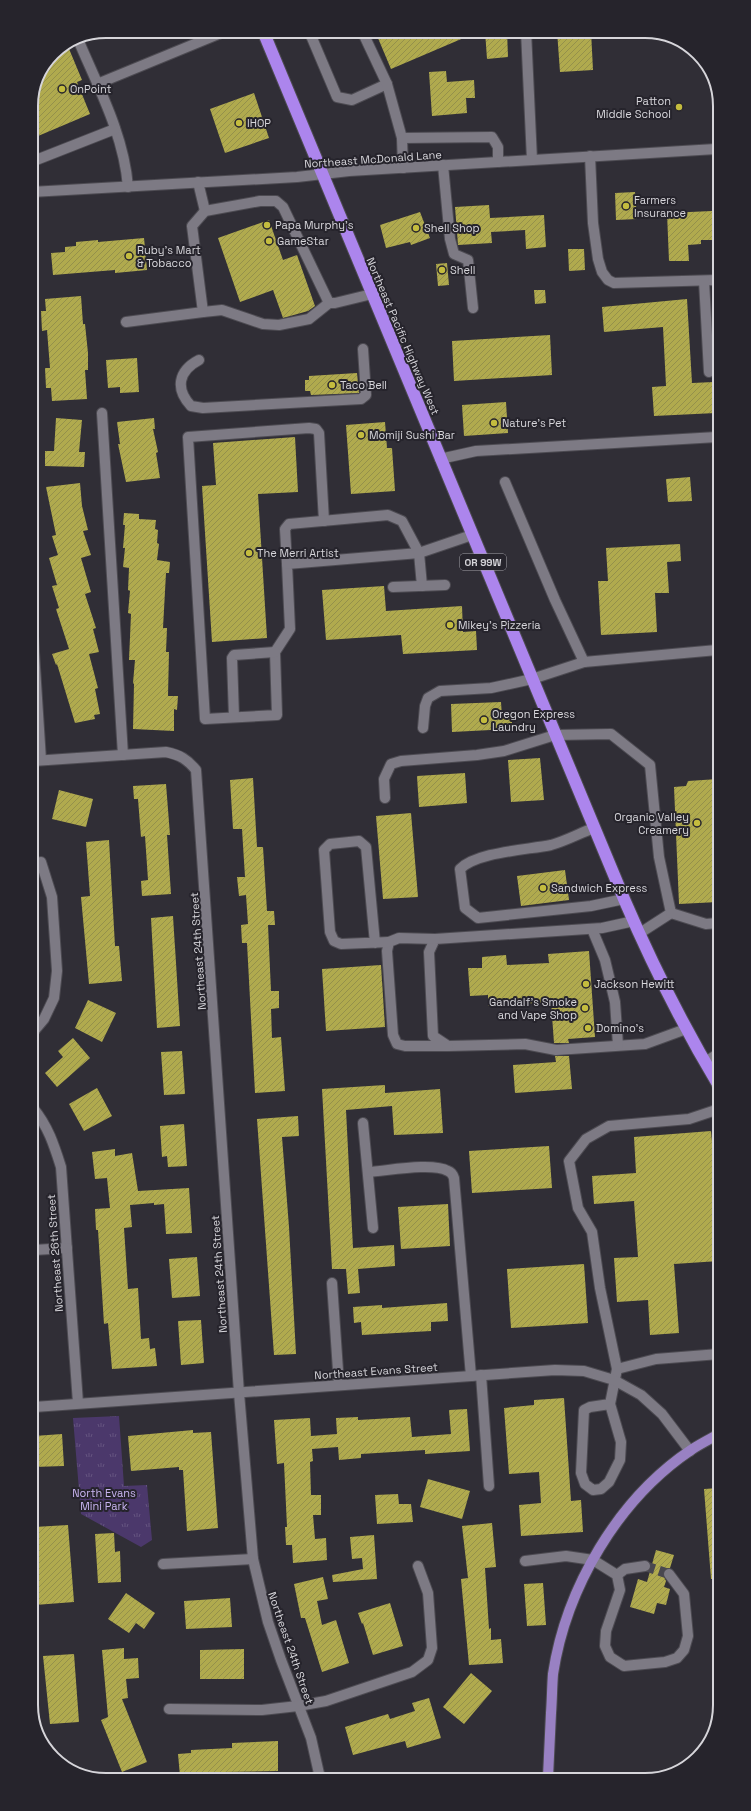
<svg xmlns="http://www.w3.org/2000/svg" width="751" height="1811" viewBox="0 0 751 1811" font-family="'Space Grotesk',sans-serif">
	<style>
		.park { fill: url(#park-tufts) }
		.building { fill: url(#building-hatch) }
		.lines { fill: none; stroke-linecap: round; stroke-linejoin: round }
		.minor-tunnel { stroke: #49474f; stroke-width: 10; stroke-dasharray: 10 5; stroke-linecap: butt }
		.minor-casing { stroke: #4d4b52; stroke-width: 12 }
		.major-casing { stroke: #4d4b52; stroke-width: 12 }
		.highway-casing { stroke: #4d4b52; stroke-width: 14 }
		.minor { stroke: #7d7a84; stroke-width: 10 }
		.major { stroke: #9981c3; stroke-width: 10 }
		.highway { stroke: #ac85ed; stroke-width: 12 }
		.poi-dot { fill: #c4bc3e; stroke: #26242c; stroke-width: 1.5 }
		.labels { text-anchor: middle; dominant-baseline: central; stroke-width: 4; stroke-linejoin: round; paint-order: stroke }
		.shield { fill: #26242c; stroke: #a1a0a6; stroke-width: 1 }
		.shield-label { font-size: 10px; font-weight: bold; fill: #d6d5da }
		.poi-label { font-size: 11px; fill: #d6d5da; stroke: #26242c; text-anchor: start }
		.street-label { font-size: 11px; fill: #d6d5da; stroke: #26242c }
		.park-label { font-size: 11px; fill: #c8b4f0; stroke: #26242c }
		.rim { fill: none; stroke: #d6d5da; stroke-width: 2 }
	</style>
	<defs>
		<pattern id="park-tufts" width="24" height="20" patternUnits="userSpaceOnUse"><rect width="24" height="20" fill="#4b386b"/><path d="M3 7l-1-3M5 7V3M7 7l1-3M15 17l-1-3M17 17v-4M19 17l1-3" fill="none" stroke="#645480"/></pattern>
		<pattern id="building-hatch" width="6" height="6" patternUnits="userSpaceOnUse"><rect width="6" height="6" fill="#b0aa4e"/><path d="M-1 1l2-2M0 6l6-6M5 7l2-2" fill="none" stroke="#94904b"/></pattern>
	</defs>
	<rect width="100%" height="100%" fill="#302e36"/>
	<polygon class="park" points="119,1416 124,1486 147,1485 152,1540 141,1547 81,1514 73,1418"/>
	<g class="building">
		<polygon points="375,31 480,31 391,69"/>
		<polygon points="485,31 507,31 508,57 487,59"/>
		<polygon points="557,31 591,31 593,70 560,72"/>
		<polygon points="67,44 82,80 77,82 90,114 31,139 31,101 53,53"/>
		<polygon points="446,71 447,82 474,80 475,98 466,98 467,113 432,116 429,72"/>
		<polygon points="254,93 269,138 225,153 210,109"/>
		<polygon points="635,192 637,219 616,220 615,193"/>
		<polygon points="489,205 490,218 544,215 546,247 526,249 525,230 491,232 492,243 458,245 455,207"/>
		<polygon points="712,211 713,240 701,240 701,244 688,245 689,261 669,261 667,213"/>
		<polygon points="420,212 430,238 411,245 410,242 386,248 380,225"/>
		<polygon points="269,220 283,260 297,255 315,306 308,311 283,318 273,290 240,302 218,238"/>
		<polygon points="144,238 147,270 115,273 115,270 53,275 51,253 65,252 65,247 76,246 76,242 98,240 98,242"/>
		<polygon points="568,249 584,249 585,270 569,271"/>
		<polygon points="447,263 449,285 438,286 436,264"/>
		<polygon points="534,290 545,290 546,303 535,304"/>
		<polygon points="81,296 83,324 85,324 88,353 88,370 85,370 87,399 52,401 51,388 46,388 45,368 50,368 47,330 42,331 41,311 46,311 45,299"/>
		<polygon points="687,299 692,383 714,382 716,413 654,416 652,387 666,386 663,327 604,332 602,307"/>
		<polygon points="550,335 552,375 454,381 452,341"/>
		<polygon points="137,358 139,392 120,393 120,387 108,388 106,360"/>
		<polygon points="357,373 359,393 311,395 310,391 305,391 305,380 309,380 309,376"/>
		<polygon points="506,402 508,433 464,436 462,405"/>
		<polygon points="56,418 82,420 79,452 85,452 84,467 45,466 45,451 54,451"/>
		<polygon points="154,418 155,429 153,429 158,452 156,453 160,478 126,482 118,444 120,444 117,422"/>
		<polygon points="385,422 387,448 392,448 395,491 351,494 346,425"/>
		<polygon points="295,437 298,492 258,494 267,638 212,642 202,486 216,485 213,443"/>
		<polygon points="690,477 692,501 668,502 666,479"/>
		<polygon points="80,483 82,506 88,530 83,531 91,555 81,558 91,592 85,594 96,628 93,629 99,652 89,654 98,688 95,689 100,714 94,715 95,719 75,723 57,664 56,665 52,654 69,649 56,609 59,608 52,586 57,585 49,558 58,555 52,536 56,535 46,487"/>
		<polygon points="124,513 139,514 139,519 156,520 155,529 158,530 157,543 159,544 157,560 170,562 169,573 166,573 163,628 167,628 166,652 169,652 168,696 178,696 177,710 174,709 174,731 133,729 134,684 133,683 135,660 129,660 131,614 128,613 130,591 128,590 129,568 123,567 125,548 123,548 125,525 123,525"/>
		<polygon points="680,544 681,561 667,562 669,593 655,593 657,632 601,635 598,581 608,581 606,548"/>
		<polygon points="384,586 386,611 462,606 463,632 476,631 477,650 403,654 401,635 326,640 322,590"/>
		<polygon points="501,702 502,717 512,716 512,729 452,732 451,704"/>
		<polygon points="540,758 544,800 511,802 508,760"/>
		<polygon points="465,773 467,803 419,807 417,776"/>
		<polygon points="253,778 257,847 263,847 267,911 274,911 275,925 268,925 271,991 279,991 279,1008 271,1009 272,1038 281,1037 285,1091 255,1093 247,943 242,943 241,925 248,924 246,895 239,896 237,877 245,877 242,829 233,829 230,780"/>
		<polygon points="718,779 718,902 679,904 674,787 686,786 688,781"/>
		<polygon points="166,784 170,835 167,835 171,894 142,896 141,881 148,880 145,836 141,837 138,799 134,799 133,786"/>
		<polygon points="59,790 93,799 86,827 52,819"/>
		<polygon points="411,813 418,897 383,899 376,816"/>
		<polygon points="109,840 115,946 119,946 122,981 89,984 81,897 90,896 86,842"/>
		<polygon points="565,870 569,900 521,906 517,876"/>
		<polygon points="173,916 180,1026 157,1028 151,918"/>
		<polygon points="589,951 595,1037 568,1039 569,1043 554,1043 551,1002 488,1006 488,995 470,996 468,968 482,968 482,957 506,955 507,965 549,963 548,954"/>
		<polygon points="381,965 385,1027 326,1031 322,969"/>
		<polygon points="88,1000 116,1013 102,1042 75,1028"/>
		<polygon points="73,1038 90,1058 57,1087 45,1073 63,1057 58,1051"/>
		<polygon points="182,1051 185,1094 164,1095 161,1052"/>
		<polygon points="555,1056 569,1056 572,1089 515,1093 513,1065 556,1062"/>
		<polygon points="385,1085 385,1093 440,1089 443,1133 394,1135 392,1106 346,1110 353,1248 394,1245 395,1266 358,1269 360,1293 348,1294 346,1269 332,1269 322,1089"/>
		<polygon points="97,1088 112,1116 84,1131 69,1104"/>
		<polygon points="298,1116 299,1136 282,1137 289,1227 296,1354 274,1355 257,1119"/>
		<polygon points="184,1124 187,1166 168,1167 167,1156 162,1157 160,1126"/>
		<polygon points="711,1131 715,1175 719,1174 719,1261 674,1264 679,1333 650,1335 648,1300 617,1302 614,1258 638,1257 634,1201 594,1204 592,1176 636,1173 634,1137"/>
		<polygon points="549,1146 552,1188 472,1193 469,1151"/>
		<polygon points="115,1149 115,1156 132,1153 138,1191 189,1188 192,1233 166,1234 164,1204 154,1205 154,1203 130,1205 132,1227 124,1228 128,1289 138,1288 141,1339 149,1338 150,1349 155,1348 157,1366 112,1369 108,1323 104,1324 98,1230 96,1230 95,1209 110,1208 107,1178 95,1179 92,1152"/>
		<polygon points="448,1204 450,1246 401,1249 398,1207"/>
		<polygon points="197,1257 200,1296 172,1298 169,1259"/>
		<polygon points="584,1264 588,1323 511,1328 507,1269"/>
		<polygon points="447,1303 448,1321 431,1322 431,1331 362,1335 361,1322 354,1323 353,1307 382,1305 382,1308"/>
		<polygon points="201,1320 204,1363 181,1365 178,1321"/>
		<polygon points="564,1398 571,1501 581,1500 583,1532 521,1536 519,1505 541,1503 539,1472 509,1474 504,1408 534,1405 534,1400"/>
		<polygon points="467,1409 470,1451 425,1454 425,1450 361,1454 361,1458 339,1460 338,1447 312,1449 313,1461 310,1462 311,1495 321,1495 321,1515 313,1515 315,1539 326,1538 327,1560 293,1563 292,1545 286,1545 285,1527 287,1527 284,1463 277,1464 274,1420 310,1418 311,1436 337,1434 336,1418 358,1417 358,1420 410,1417 412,1437 451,1434 449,1410"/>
		<polygon points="193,1430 193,1433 211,1432 218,1528 187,1531 183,1470 179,1470 179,1467 131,1471 128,1436"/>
		<polygon points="62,1434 64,1466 34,1467 34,1436"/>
		<polygon points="428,1479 470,1491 462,1519 420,1507"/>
		<polygon points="719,1488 720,1579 711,1579 704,1489"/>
		<polygon points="398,1494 399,1504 411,1504 413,1522 377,1524 375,1495"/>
		<polygon points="492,1523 496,1567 485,1568 489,1629 491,1628 491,1640 501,1639 503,1663 469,1665 461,1579 468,1578 462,1526"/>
		<polygon points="68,1525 74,1602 35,1605 34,1527"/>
		<polygon points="114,1533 115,1552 120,1551 121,1582 98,1583 95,1534"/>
		<polygon points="374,1535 377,1579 333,1582 332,1575 363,1569 362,1558 352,1559 350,1537"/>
		<polygon points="656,1550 674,1555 670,1568 665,1569 663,1572 663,1575 666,1581 664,1587 670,1589 666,1605 657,1603 654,1614 630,1607 638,1579 647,1582"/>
		<polygon points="323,1577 328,1599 317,1601 322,1625 336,1620 349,1663 322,1672 305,1618 301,1618 294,1584"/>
		<polygon points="543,1583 546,1625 527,1626 524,1584"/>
		<polygon points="126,1593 155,1613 144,1629 136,1623 129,1633 108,1619"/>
		<polygon points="230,1598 232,1627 186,1629 184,1601"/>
		<polygon points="390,1603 403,1646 373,1655 363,1623 362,1624 358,1613"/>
		<polygon points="124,1648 124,1659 138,1658 139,1678 126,1679 128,1698 122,1699 147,1762 122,1772 101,1720 108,1717 102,1650"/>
		<polygon points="244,1649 244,1679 200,1679 200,1650"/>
		<polygon points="74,1654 79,1722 50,1724 43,1656"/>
		<polygon points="471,1673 492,1691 464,1724 443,1707"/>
		<polygon points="429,1698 441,1738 407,1748 405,1741 353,1755 345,1727 388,1714 390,1719 415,1711 412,1703"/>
		<polygon points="278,1741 278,1771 223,1772 180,1776 178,1754 191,1753 191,1750 232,1748 232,1743"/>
	</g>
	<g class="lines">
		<polyline class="minor-tunnel" points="645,1566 669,1574"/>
		<g class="minor-casing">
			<g id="minor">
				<polyline points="309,31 337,97 352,100 387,84"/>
				<polyline points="362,31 387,84 402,138 403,168"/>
				<polyline points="526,31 532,160"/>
				<path d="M77,37C97,85 124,134 128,187"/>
				<polyline points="97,84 226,31"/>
				<polyline points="402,138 492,137 498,147 498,162"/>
				<polyline points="590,156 593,223 598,259 602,272 608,280 614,283 717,280"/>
				<polyline points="31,162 115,129"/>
				<polyline points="443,165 450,239 454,254 468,260 473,308"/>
				<polyline points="198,182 205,211"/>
				<polyline points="31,192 297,177 349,171 716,149"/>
				<polyline points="704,281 709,372"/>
				<polyline points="203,312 222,310 263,324 279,325 309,319 329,303"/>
				<polyline points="126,322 203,312 192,226 205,211 260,201 276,201 283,207 329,303 335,303 372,294"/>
				<path d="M199,360C178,371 175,389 191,406L203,408L361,399L366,395L363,349"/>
				<polyline points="102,413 123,755"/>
				<polyline points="440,459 476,451 717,437"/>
				<polyline points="505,482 555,600 584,662"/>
				<polyline points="324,521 319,433 316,429 309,428 188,437 205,719 277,715 275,652 290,629 287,564 419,553 472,535"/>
				<polyline points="287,564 285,529 289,524 388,515 402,521 419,553 422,586"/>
				<polyline points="393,587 445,585"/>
				<polyline points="32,621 41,760"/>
				<polyline points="234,717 232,658 234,655 275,652"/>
				<polyline points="423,728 425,706 428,698 440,691 491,688 532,679 584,662 717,650"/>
				<path d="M33,761L166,752C180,755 187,759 196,770L239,1393L253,1559L268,1622L281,1660L311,1738L320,1778"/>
				<polyline points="385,798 384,779 391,764 401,761 477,755 504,751 555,735 611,734 650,765 659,857 671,913 640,933"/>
				<path d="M594,828C580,833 566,841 551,845C526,850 477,852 460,869L465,908L478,918L591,906L624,899"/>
				<polyline points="671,913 706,924 718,923"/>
				<polyline points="634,921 602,928 435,939 429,952 433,1036 448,1046 525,1044 556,1050 645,1044 686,1029"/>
				<polyline points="592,929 605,960 615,1002 618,1045"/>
				<polyline points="435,939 399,938 389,942 387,951 393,1035 397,1044 405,1046 448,1046"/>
				<polyline points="375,943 366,847 359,841 330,844 324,850 330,932 334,941 341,944 389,942"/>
				<polyline points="33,1032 44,1019 54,998 57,971 52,897 41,862"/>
				<polyline points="705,1062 718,1054"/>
				<path d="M33,1108C48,1126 54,1145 61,1167L78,1403"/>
				<polyline points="363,1123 373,1228"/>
				<path d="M368,1172C387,1171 432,1162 448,1171C451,1172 453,1175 454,1178L471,1376"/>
				<polyline points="34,1250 67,1248"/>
				<polyline points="332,1283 339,1385"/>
				<polyline points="617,1369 656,1359 719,1354"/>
				<polyline points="481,1375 489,1486"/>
				<polyline points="610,1404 590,1407 584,1410 581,1473 585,1484 593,1490 601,1489 609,1482 620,1460 621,1442 610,1404 617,1369 600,1288 592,1232 578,1208 569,1161 586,1139 609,1126 689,1119 719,1109"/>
				<polyline points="34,1407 555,1370 584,1371 614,1380 641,1395 662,1414 690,1451"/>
				<polyline points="525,1561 566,1556 593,1560 617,1575 620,1590 606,1631 605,1646 610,1657 624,1666 665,1662 677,1658 684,1650 688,1636 684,1594 669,1574"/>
				<polyline points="163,1564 253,1559"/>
				<polyline points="617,1575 625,1569 645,1566"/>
				<polyline points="169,1709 262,1710 298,1706 326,1701 412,1672 428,1660 432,1648 428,1593 418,1566"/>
			</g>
		</g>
		<g class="major-casing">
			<path id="major" d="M548,1777C549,1756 550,1735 551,1713C552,1700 552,1687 553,1674C566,1588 618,1499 691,1450C700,1444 710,1439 719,1434"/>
		</g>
		<g class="highway-casing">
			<path id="highway" d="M263,31L624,899C652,964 683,1026 719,1086"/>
		</g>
		<use href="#minor" class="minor"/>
		<use href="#major" class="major"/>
		<use href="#highway" class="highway"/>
	</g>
	<g class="poi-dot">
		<circle cx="62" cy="89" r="4"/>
		<circle cx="679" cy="107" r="4"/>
		<circle cx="239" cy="123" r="4"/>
		<circle cx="626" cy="206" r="4"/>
		<circle cx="267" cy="225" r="4"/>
		<circle cx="416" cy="228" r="4"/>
		<circle cx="269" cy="241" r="4"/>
		<circle cx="129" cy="256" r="4"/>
		<circle cx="442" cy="270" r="4"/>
		<circle cx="332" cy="385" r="4"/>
		<circle cx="494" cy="423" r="4"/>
		<circle cx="361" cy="435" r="4"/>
		<circle cx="249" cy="553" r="4"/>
		<circle cx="450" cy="625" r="4"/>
		<circle cx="484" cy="720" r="4"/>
		<circle cx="697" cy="823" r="4"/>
		<circle cx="543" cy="888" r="4"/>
		<circle cx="586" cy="984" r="4"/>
		<circle cx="585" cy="1008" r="4"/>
		<circle cx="588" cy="1028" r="4"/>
	</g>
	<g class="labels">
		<rect class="shield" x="460" y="554" width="46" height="16" rx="3"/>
		<g class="shield-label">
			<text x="483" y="562">OR 99W</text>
		</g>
		<g class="poi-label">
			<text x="70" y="89">OnPoint</text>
			<text x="671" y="101" text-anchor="end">Patton<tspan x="671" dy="13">Middle School</tspan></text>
			<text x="247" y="123">IHOP</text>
			<text x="634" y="200">Farmers<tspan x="634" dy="13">Insurance</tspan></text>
			<text x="275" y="225">Papa Murphy's</text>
			<text x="424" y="228">Shell Shop</text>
			<text x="277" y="241">GameStar</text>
			<text x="137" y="250">Ruby's Mart<tspan x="137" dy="13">&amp; Tobacco</tspan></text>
			<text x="450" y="270">Shell</text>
			<text x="340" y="385">Taco Bell</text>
			<text x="502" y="423">Nature's Pet</text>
			<text x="369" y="435">Momiji Sushi Bar</text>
			<text x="257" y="553">The Merri Artist</text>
			<text x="458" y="625">Mikey's Pizzeria</text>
			<text x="492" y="714">Oregon Express<tspan x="492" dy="13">Laundry</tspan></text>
			<text x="689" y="817" text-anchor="end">Organic Valley<tspan x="689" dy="13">Creamery</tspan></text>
			<text x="551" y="888">Sandwich Express</text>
			<text x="594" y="984">Jackson Hewitt</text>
			<text x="577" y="1002" text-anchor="end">Gandalf's Smoke<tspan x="577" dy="13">and Vape Shop</tspan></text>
			<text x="596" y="1028">Domino's</text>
		</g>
		<g class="street-label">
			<text transform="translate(373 159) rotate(-4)">Northeast McDonald Lane</text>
			<text transform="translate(403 336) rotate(67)">Northeast Pacific Highway West</text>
			<text transform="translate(198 951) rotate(-94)">Northeast 24th Street</text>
			<text transform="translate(55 1253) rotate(-94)">Northeast 26th Street</text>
			<text transform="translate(219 1274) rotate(-94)">Northeast 24th Street</text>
			<text transform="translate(376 1371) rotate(-4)">Northeast Evans Street</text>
			<text transform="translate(291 1648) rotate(71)">Northeast 24th Street</text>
		</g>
		<g class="park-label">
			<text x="104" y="1493">North Evans<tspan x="104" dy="13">Mini Park</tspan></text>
		</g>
	</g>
	<path d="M0 0H751V1811H0ZM106 38H645A68 68 0 0 1 713 106V1705A68 68 0 0 1 645 1773H106A68 68 0 0 1 38 1705V106A68 68 0 0 1 106 38Z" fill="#26242c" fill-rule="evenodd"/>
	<path class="rim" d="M106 38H645A68 68 0 0 1 713 106V1705A68 68 0 0 1 645 1773H106A68 68 0 0 1 38 1705V106A68 68 0 0 1 106 38Z"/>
</svg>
